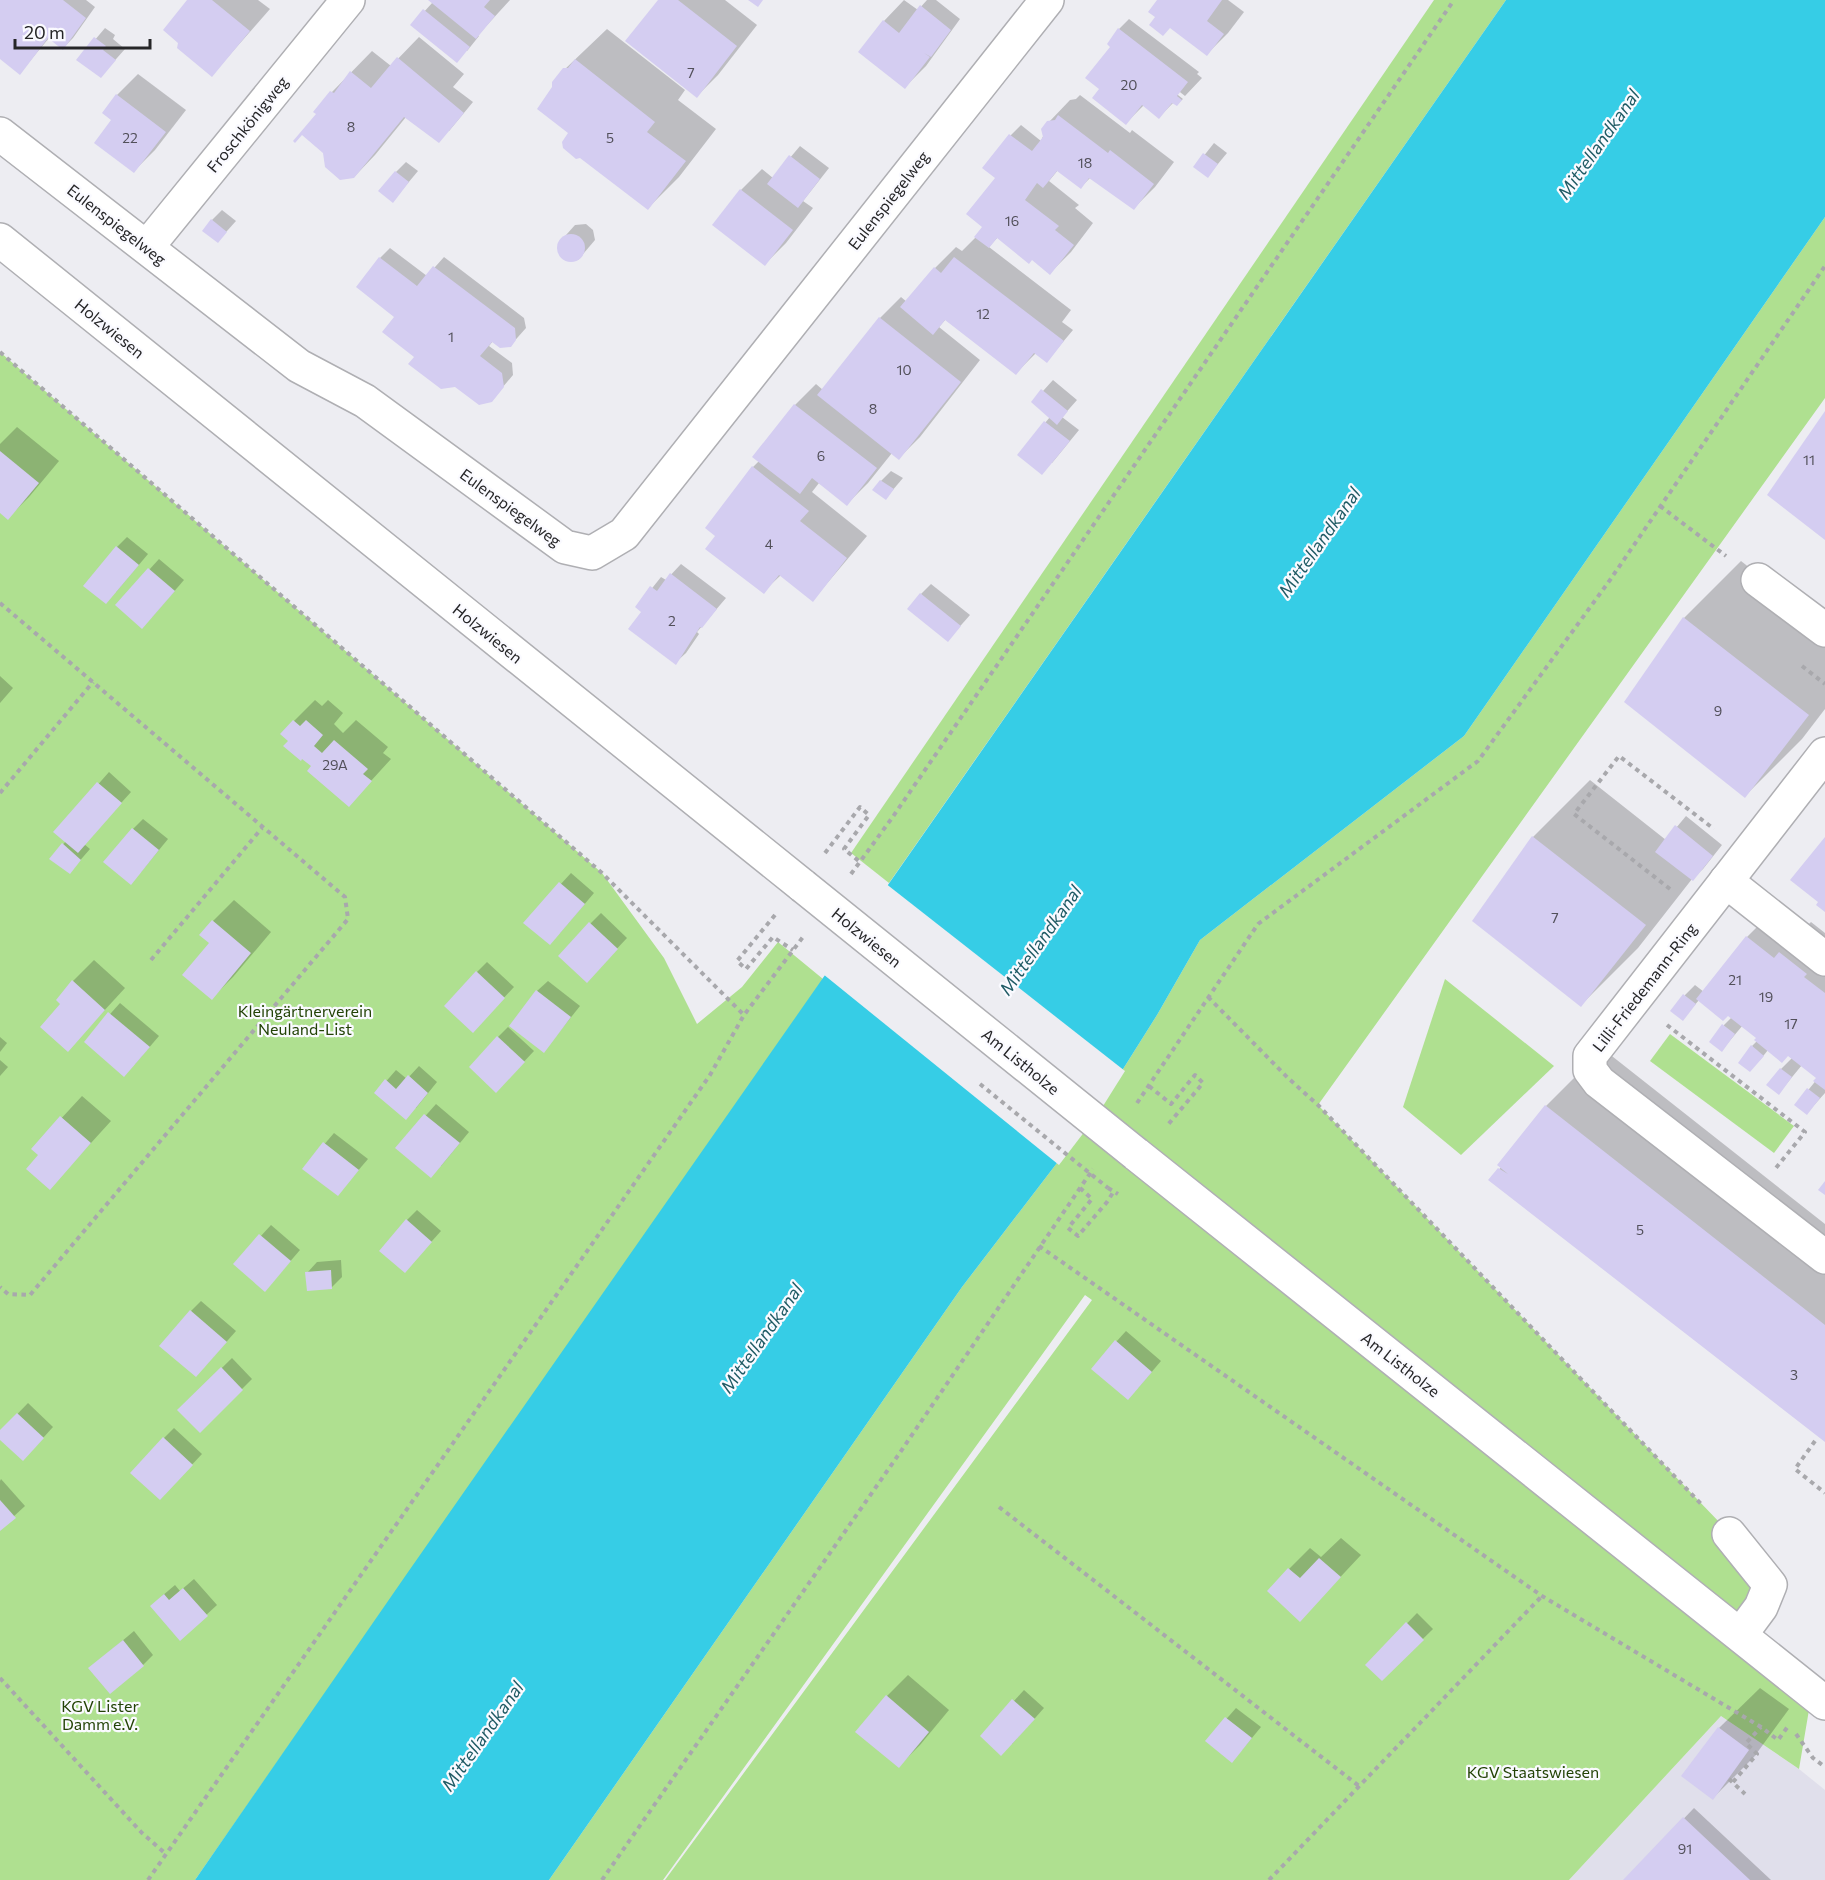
<svg xmlns="http://www.w3.org/2000/svg" width="1825" height="1880" viewBox="0 0 1825 1880" font-family="Commissioner,sans-serif">
	<style>
		.built { fill: #e0dfeb }
		.green { fill: #afe090 }
		.water { fill: #36cde6 }
		.pier { fill: #ededf2 }
		.shadow { fill: #0003 }
		.building { fill: #d4cdf1 }
		.lines { fill: none; stroke-linecap: round; stroke-linejoin: round }
		.minor-casing { stroke: #afafb3; stroke-width: 36 }
		.path { stroke: #a8a8ac; stroke-width: 4; stroke-dasharray: 4.5 4.5; stroke-linecap: butt }
		.minor { stroke: #fff; stroke-width: 33 }
		.minor-bridge-casing { stroke: #afafb3; stroke-width: 36; stroke-linecap: butt }
		.path-bridge { stroke: #a8a8ac; stroke-width: 4; stroke-dasharray: 4.5 4.5; stroke-linecap: butt }
		.minor-bridge { stroke: #fff; stroke-width: 33 }
		.labels { text-anchor: middle; dominant-baseline: central; stroke-width: 4.5; stroke-linejoin: round; paint-order: stroke }
		.number-label { font-size: 14px; fill: #52505a }
		.street-label { font-size: 16px; fill: #262628; stroke: #fafaff }
		.park-label { font-size: 16px; fill: #234306; stroke: #fafaff }
		.water-label { font-size: 18px; font-style: italic; fill: #205b65; stroke: #fafaff }
	</style>
	<rect width="100%" height="100%" fill="#ededf2"/>
	<polygon class="built" points="1721,1716 1799,1769 1825,1790 1825,1880 1569,1880"/>
	<g class="green">
		<polygon points="1434,0 1506,0 889,883 851,853"/>
		<polygon points="1825,217 1825,398 1318,1105 1722,1525 1770,1585 1742,1634 1812,1692 1799,1769 1721,1716 1569,1880 665,1880 1092,1300 1085,1295 663,1880 549,1880 962,1287 1096,1112 1157,1015 1200,940 1464,736"/>
		<polygon points="0,352 602,873 664,958 697,1024 742,987 778,942 823,979 195,1880 0,1880"/>
		<polygon points="1445,979 1554,1066 1461,1155 1403,1107"/>
		<polygon points="1670,1034 1794,1126 1774,1153 1650,1061"/>
	</g>
	<polygon class="water" points="1506,0 1825,0 1825,217 1464,736 1200,940 1157,1015 1096,1112 962,1287 549,1880 195,1880 406,1575"/>
	<polygon class="pier" points="885,883 1125,1071 1098,1114 1059,1165 823,974"/>
	<g class="shadow">
		<polygon points="0,0 86,0 95,7 73,38 63,48 49,38 20,73 0,57"/>
		<polygon points="189,0 258,0 270,9 212,75"/>
		<polygon points="431,0 510,0 478,35 479,36 467,51 412,25 433,2"/>
		<polygon points="660,0 725,0 757,25 718,75 697,96"/>
		<polygon points="904,0 918,10 927,0 936,0 960,19 926,66 905,87 884,21"/>
		<polygon points="1159,0 1228,0 1244,12 1228,33 1207,54 1158,17"/>
		<polygon points="1129,19 1199,72 1197,74 1202,78 1185,96 1129,52 1127,55 1183,99 1177,104 1174,102 1159,117 1144,105 1126,123 1101,89 1112,46 1119,29"/>
		<polygon points="105,28 115,35 113,39 125,49 101,76 78,60"/>
		<polygon points="607,29 685,90 678,100 716,129 679,177 648,208 570,133 564,70"/>
		<polygon points="419,37 464,74 453,87 473,102 449,131 406,117 375,155 354,177 315,111 332,92 372,51 391,66"/>
		<polygon points="138,74 186,110 155,150 134,171 113,120 117,95"/>
		<polygon points="1080,95 1130,133 1132,130 1174,162 1155,187 1134,208 1091,177 1081,187 1058,170 1049,181 1079,205 1075,208 1093,223 1071,252 1050,273 1032,258 998,237 989,247 1071,310 1062,322 1073,330 1047,361 1036,353 1016,373 946,319 939,327 980,360 920,437 899,458 892,453 868,483 847,504 819,483 812,492 867,536 813,600 781,575 763,592 717,536 753,467 759,461 795,405 816,384 823,390 880,318 901,297 907,302 935,268 956,247 962,251 977,236 984,227 997,177 984,167 1011,135 1021,125 1041,141 1049,122 1070,100 1076,99"/>
		<polygon points="1214,143 1227,153 1208,176 1195,167"/>
		<polygon points="800,146 829,168 803,201 813,208 786,243 765,264 741,190 762,169 773,178"/>
		<polygon points="406,162 418,171 393,201 396,172"/>
		<polygon points="222,210 236,221 218,241 212,220"/>
		<polygon points="586,224 593,230 595,240 578,260 568,261 560,255 558,244 575,225"/>
		<polygon points="390,248 427,276 444,257 524,318 526,328 510,346 493,341 489,346 512,363 513,375 491,401 416,357 396,316 380,258"/>
		<polygon points="1053,380 1077,400 1062,417 1079,430 1052,463 1019,454 1050,417 1033,402"/>
		<polygon points="17,427 59,461 29,497 8,518 0,512 0,444"/>
		<polygon points="891,471 903,478 886,498 881,481"/>
		<polygon points="127,537 148,554 116,592 117,547"/>
		<polygon points="159,559 184,580 152,617 117,605"/>
		<polygon points="1741,561 1825,627 1825,709 1802,739 1745,796 1626,702 1684,618"/>
		<polygon points="681,564 726,598 697,632 699,634 686,653 675,663 643,612 637,607 661,577 666,580"/>
		<polygon points="931,584 970,615 948,640 921,594"/>
		<polygon points="0,676 13,688 0,703"/>
		<polygon points="315,700 322,706 328,700 343,713 334,724 343,733 356,720 388,747 383,753 391,759 349,805 290,741 294,721"/>
		<polygon points="109,772 131,792 84,844 90,849 70,872 51,859 66,841 56,832"/>
		<polygon points="1590,780 1666,840 1686,816 1722,845 1703,869 1692,879 1638,948 1581,1005 1474,921 1533,837"/>
		<polygon points="143,819 168,839 141,872 133,829"/>
		<polygon points="571,873 594,893 560,933 525,923"/>
		<polygon points="234,900 271,932 233,977 212,998 211,943 213,921"/>
		<polygon points="1779,905 1806,927 1811,922 1825,933 1825,1093 1807,1113 1796,1105 1818,1078 1802,1065 1779,1093 1781,1069 1792,1058 1788,1054 1768,1050 1760,1060 1752,1046 1757,1041 1758,1037 1743,1025 1722,1050 1724,1025 1732,1017 1699,1000 1683,1019 1685,995 1695,985 1704,992 1747,937"/>
		<polygon points="601,913 627,938 597,970 590,924"/>
		<polygon points="94,960 125,988 68,1050 62,1003 73,981"/>
		<polygon points="487,962 514,987 483,1020 477,972"/>
		<polygon points="548,981 580,1006 544,1051 537,991"/>
		<polygon points="120,1003 159,1036 135,1064 86,1041"/>
		<polygon points="508,1027 534,1051 506,1081 498,1037"/>
		<polygon points="0,1037 7,1043 0,1052"/>
		<polygon points="1603,1049 1825,1224 1825,1440 1491,1180 1501,1167 1499,1165 1546,1106"/>
		<polygon points="0,1060 8,1067 0,1076"/>
		<polygon points="419,1066 437,1082 416,1108 376,1093 396,1070 407,1079"/>
		<polygon points="82,1096 111,1121 50,1188 40,1155 33,1149"/>
		<polygon points="436,1104 469,1132 441,1166 397,1148"/>
		<polygon points="334,1133 368,1159 338,1194 304,1168"/>
		<polygon points="417,1210 441,1231 405,1271 407,1220"/>
		<polygon points="271,1225 300,1250 275,1279 235,1264"/>
		<polygon points="341,1260 342,1277 332,1287 307,1273 317,1262"/>
		<polygon points="201,1301 236,1331 206,1365 191,1311"/>
		<polygon points="1126,1331 1161,1361 1138,1388 1116,1342"/>
		<polygon points="232,1358 252,1379 200,1431 179,1410"/>
		<polygon points="28,1403 53,1427 33,1449 0,1438 0,1432"/>
		<polygon points="174,1428 202,1454 170,1488 164,1438"/>
		<polygon points="1,1479 25,1506 0,1529 0,1481"/>
		<polygon points="1341,1538 1361,1555 1300,1620 1289,1569 1310,1548 1321,1557"/>
		<polygon points="194,1579 217,1605 180,1639 162,1596 175,1585 180,1591"/>
		<polygon points="1417,1613 1433,1629 1382,1679 1367,1665"/>
		<polygon points="134,1631 153,1655 143,1665 90,1668"/>
		<polygon points="908,1675 949,1710 920,1745 899,1766 887,1696"/>
		<polygon points="1760,1688 1789,1709 1754,1757 1713,1798 1719,1728"/>
		<polygon points="1024,1690 1044,1708 1012,1744 982,1736"/>
		<polygon points="1236,1708 1261,1727 1242,1750 1207,1741"/>
		<polygon points="1694,1808 1771,1880 1625,1880"/>
	</g>
	<g class="building">
		<polygon points="0,0 63,0 86,18 63,50 48,38 20,75 0,59"/>
		<polygon points="187,0 212,0 250,31 212,77 177,48 178,43 163,30"/>
		<polygon points="428,0 490,0 484,7 495,16 476,39"/>
		<polygon points="658,0 678,0 737,46 697,98 625,41"/>
		<polygon points="748,0 763,0 758,7"/>
		<polygon points="1157,0 1222,0 1207,21 1224,34 1207,56 1170,28 1163,36 1149,25 1155,17 1148,12"/>
		<polygon points="920,5 951,30 931,57 924,53 930,57 905,89 858,52 883,20 899,33"/>
		<polygon points="423,9 470,47 457,63 410,25"/>
		<polygon points="1118,28 1188,82 1177,96 1182,100 1177,106 1172,103 1159,119 1142,105 1126,125 1092,98 1099,89 1085,78 1110,47 1107,44"/>
		<polygon points="94,37 106,46 103,50 116,60 101,78 76,60"/>
		<polygon points="397,57 464,113 439,143 404,117 354,178 340,180 325,167 323,153 302,135 295,143 293,141 316,114 313,112 330,91 334,93 350,71 371,88"/>
		<polygon points="575,59 655,122 647,132 686,161 648,210 580,158 576,159 563,148 562,142 568,133 537,109 552,87 552,82 563,68 568,68"/>
		<polygon points="116,94 166,132 134,173 94,143 111,120 102,113"/>
		<polygon points="1058,115 1108,153 1110,150 1154,184 1134,210 1089,178 1081,189 1057,171 1043,188 1037,183 1025,200 1059,226 1055,230 1074,245 1050,275 1032,260 1029,264 997,238 989,248 974,237 982,227 966,214 995,178 982,168 1009,134 1032,151 1043,137 1041,129 1047,121 1055,120"/>
		<polygon points="1203,153 1218,164 1208,178 1193,167"/>
		<polygon points="789,155 820,179 798,208 767,184"/>
		<polygon points="395,171 409,182 393,203 378,191"/>
		<polygon points="740,189 793,230 765,266 712,225"/>
		<polygon points="211,219 227,232 218,243 202,231"/>
		<circle cx="571" cy="248" r="14"/>
		<polygon points="379,257 417,286 433,266 515,328 516,340 511,347 500,348 492,342 480,356 502,373 504,387 492,402 479,405 455,387 441,389 408,364 414,357 382,332 394,317 356,287"/>
		<polygon points="954,257 1064,341 1047,363 1034,353 1016,375 945,320 933,335 900,307 934,267 941,273"/>
		<polygon points="879,317 961,382 899,460 817,395"/>
		<polygon points="1041,389 1068,411 1057,425 1031,402"/>
		<polygon points="794,404 877,468 847,506 812,478 800,494 752,457"/>
		<polygon points="1825,411 1825,540 1767,495"/>
		<polygon points="1044,421 1070,441 1042,475 1017,455"/>
		<polygon points="0,451 39,483 8,520 0,513"/>
		<polygon points="752,466 809,511 800,521 847,558 813,602 779,575 764,594 705,549 715,536 705,528"/>
		<polygon points="880,480 894,489 886,500 872,490"/>
		<polygon points="116,546 139,565 106,604 83,586"/>
		<polygon points="148,568 175,591 142,629 115,605"/>
		<polygon points="670,573 717,609 702,628 700,627 676,665 628,629 641,612 635,607 650,586 657,591"/>
		<polygon points="920,593 961,626 948,642 907,609"/>
		<polygon points="1683,617 1809,715 1745,798 1624,702"/>
		<polygon points="293,720 300,726 306,720 323,735 314,746 322,753 334,740 368,769 363,774 372,781 349,807 307,771 311,766 302,759 301,761 283,746 288,741 280,734"/>
		<polygon points="97,782 122,803 78,853 53,832"/>
		<polygon points="1675,825 1713,856 1693,881 1655,852"/>
		<polygon points="132,828 159,850 131,885 103,862"/>
		<polygon points="1532,836 1646,925 1581,1007 1472,921"/>
		<polygon points="1825,837 1825,912 1816,905 1818,902 1790,880"/>
		<polygon points="62,843 81,860 70,874 49,859"/>
		<polygon points="559,882 585,904 550,945 523,923"/>
		<polygon points="212,920 251,953 212,1000 182,975 209,943 199,935"/>
		<polygon points="589,922 618,949 587,983 558,956"/>
		<polygon points="1746,936 1774,958 1779,952 1807,974 1804,977 1825,993 1825,1090 1813,1081 1816,1078 1788,1056 1782,1063 1754,1040 1756,1038 1728,1016 1723,1021 1696,999"/>
		<polygon points="476,971 505,998 473,1033 444,1006"/>
		<polygon points="72,980 105,1010 68,1052 40,1027 60,1004 56,1000"/>
		<polygon points="536,990 571,1017 544,1053 509,1026"/>
		<polygon points="1683,994 1696,1004 1683,1021 1670,1011"/>
		<polygon points="108,1012 150,1047 124,1077 84,1042"/>
		<polygon points="1722,1024 1735,1034 1722,1052 1709,1042"/>
		<polygon points="497,1036 525,1062 496,1093 469,1067"/>
		<polygon points="1751,1045 1764,1056 1750,1072 1738,1063"/>
		<polygon points="1780,1068 1792,1077 1779,1095 1766,1085"/>
		<polygon points="408,1075 428,1093 406,1120 374,1093 385,1079 396,1089"/>
		<polygon points="1807,1088 1820,1098 1807,1115 1794,1105"/>
		<polygon points="1545,1105 1825,1325 1825,1442 1488,1180 1498,1168 1508,1174 1497,1165"/>
		<polygon points="424,1114 460,1143 431,1178 395,1148"/>
		<polygon points="60,1116 91,1143 50,1190 26,1169 38,1155 31,1149"/>
		<polygon points="323,1142 359,1170 338,1196 302,1169"/>
		<polygon points="1825,1181 1825,1195 1818,1190"/>
		<polygon points="406,1219 432,1242 405,1273 379,1251"/>
		<polygon points="259,1234 291,1261 265,1292 233,1264"/>
		<polygon points="331,1270 332,1289 307,1291 305,1272"/>
		<polygon points="190,1310 227,1342 196,1377 159,1346"/>
		<polygon points="1115,1340 1152,1372 1128,1400 1091,1369"/>
		<polygon points="221,1367 243,1390 200,1433 177,1410"/>
		<polygon points="17,1413 44,1438 23,1461 0,1440 0,1430"/>
		<polygon points="163,1437 193,1465 160,1500 130,1473"/>
		<polygon points="0,1500 16,1518 0,1531"/>
		<polygon points="1319,1558 1341,1577 1300,1622 1267,1591 1288,1568 1300,1578"/>
		<polygon points="183,1588 208,1616 180,1641 150,1606 164,1594 169,1600"/>
		<polygon points="1406,1622 1424,1640 1382,1681 1365,1665"/>
		<polygon points="123,1640 144,1666 110,1694 88,1668"/>
		<polygon points="886,1695 929,1732 899,1768 855,1732"/>
		<polygon points="1012,1699 1035,1719 1001,1756 980,1736"/>
		<polygon points="1225,1717 1252,1738 1232,1763 1205,1741"/>
		<polygon points="1718,1727 1749,1750 1713,1800 1681,1776"/>
		<polygon points="1683,1817 1750,1880 1623,1880"/>
	</g>
	<g class="lines">
		<g class="minor-casing">
			<g id="minor">
				<polyline points="0,134 299,366 365,401 565,547 592,553 624,534 1047,0"/>
				<polyline points="0,240 803,886"/>
				<polyline points="147,247 348,0"/>
				<polyline points="1758,580 1825,630"/>
				<polyline points="1825,754 1590,1056 1590,1070 1599,1082 1825,1257"/>
				<polyline points="1726,881 1825,959"/>
				<polyline points="1136,1154 1825,1703"/>
				<polyline points="1729,1534 1770,1585 1761,1607 1741,1634"/>
			</g>
		</g>
		<g class="path">
			<polyline points="0,352 602,873 744,1015"/>
			<polyline points="1660,506 1726,556"/>
			<polyline points="0,603 345,897 348,919 30,1295 8,1294 0,1287"/>
			<polyline points="1802,666 1825,684"/>
			<polyline points="0,793 93,682"/>
			<polyline points="825,853 860,807 869,815 844,849 860,862"/>
			<polyline points="851,874 892,818 1454,0"/>
			<polyline points="1670,889 1574,814 1619,756 1714,829"/>
			<polyline points="775,915 737,961 746,969 773,937 793,950"/>
			<polyline points="151,960 262,828"/>
			<polyline points="1208,997 1288,1078 1318,1105 1702,1505"/>
			<polyline points="1667,1025 1805,1132 1775,1169"/>
			<polyline points="1149,1086 1171,1104 1195,1075 1203,1083 1166,1127"/>
			<polyline points="1137,1103 1258,924 1478,761 1610,580 1825,266"/>
			<polyline points="1080,1188 1092,1199 1068,1228 1078,1236 1107,1202 1114,1191"/>
			<polyline points="1108,1188 1118,1194"/>
			<polyline points="1039,1246 1542,1596 1761,1727 1778,1740 1789,1725"/>
			<polyline points="1815,1441 1795,1469 1825,1493"/>
			<polyline points="999,1507 1359,1786"/>
			<polyline points="0,1678 142,1833 166,1854"/>
			<polyline points="1796,1734 1813,1758 1825,1767"/>
			<polyline points="1729,1779 1745,1794"/>
			<polyline points="1733,1782 1757,1754 1746,1743 1761,1727"/>
			<polyline points="148,1880 710,1075 744,1015 803,937"/>
			<polyline points="602,1880 899,1454 1093,1169"/>
			<polyline points="1269,1880 1542,1596"/>
		</g>
		<use href="#minor" class="minor"/>
		<g class="minor-bridge-casing">
			<polyline id="minor-bridge" points="803,886 1136,1154"/>
		</g>
		<polyline class="path-bridge" points="980,1084 1108,1188"/>
		<use href="#minor-bridge" class="minor-bridge"/>
	</g>
	<g class="labels">
		<g class="number-label">
			<text x="691" y="72">7</text>
			<text x="1129" y="84">20</text>
			<text x="351" y="126">8</text>
			<text x="130" y="137">22</text>
			<text x="610" y="137">5</text>
			<text x="1085" y="162">18</text>
			<text x="1012" y="220">16</text>
			<text x="983" y="313">12</text>
			<text x="451" y="336">1</text>
			<text x="904" y="369">10</text>
			<text x="873" y="408">8</text>
			<text x="821" y="455">6</text>
			<text x="1809" y="459">11</text>
			<text x="769" y="543">4</text>
			<text x="672" y="620">2</text>
			<text x="1718" y="710">9</text>
			<text x="335" y="764">29A</text>
			<text x="1555" y="917">7</text>
			<text x="1735" y="979">21</text>
			<text x="1766" y="996">19</text>
			<text x="1791" y="1023">17</text>
			<text x="1640" y="1229">5</text>
			<text x="1794" y="1374">3</text>
			<text x="1685" y="1848">91</text>
		</g>
		<g class="street-label">
			<text transform="translate(247 124) rotate(-51)">Froschkönigweg</text>
			<text transform="translate(888 200) rotate(-52)">Eulenspiegelweg</text>
			<text transform="translate(117 224) rotate(38)">Eulenspiegelweg</text>
			<text transform="translate(110 328) rotate(39)">Holzwiesen</text>
			<text transform="translate(511 507) rotate(36)">Eulenspiegelweg</text>
			<text transform="translate(488 633) rotate(39)">Holzwiesen</text>
			<text transform="translate(867 937) rotate(39)">Holzwiesen</text>
			<text transform="translate(1644 987) rotate(-52)">Lilli-Friedemann-Ring</text>
			<text transform="translate(1021 1061) rotate(39)">Am Listholze</text>
			<text transform="translate(1401 1364) rotate(38)">Am Listholze</text>
		</g>
		<g class="park-label">
			<text x="305" y="1010">Kleingärtnerverein<tspan x="305" dy="18">Neuland-List</tspan></text>
			<text x="100" y="1705">KGV Lister<tspan x="100" dy="18">Damm e.V.</tspan></text>
			<text x="1533" y="1771">KGV Staatswiesen</text>
		</g>
		<g class="water-label">
			<text transform="translate(1598 144) rotate(-55)">Mittellandkanal</text>
			<text transform="translate(1319 542) rotate(-55)">Mittellandkanal</text>
			<text transform="translate(1040 940) rotate(-55)">Mittellandkanal</text>
			<text transform="translate(761 1338) rotate(-55)">Mittellandkanal</text>
			<text transform="translate(482 1736) rotate(-55)">Mittellandkanal</text>
		</g>
	</g>
	<path d="M15 39v9h135v-9" fill="none" stroke="#262628" stroke-width="3"/>
	<text x="24" y="39" font-size="18" fill="#262628" stroke="#fafaff" stroke-width="4.5" paint-order="stroke">20 m</text>
</svg>
